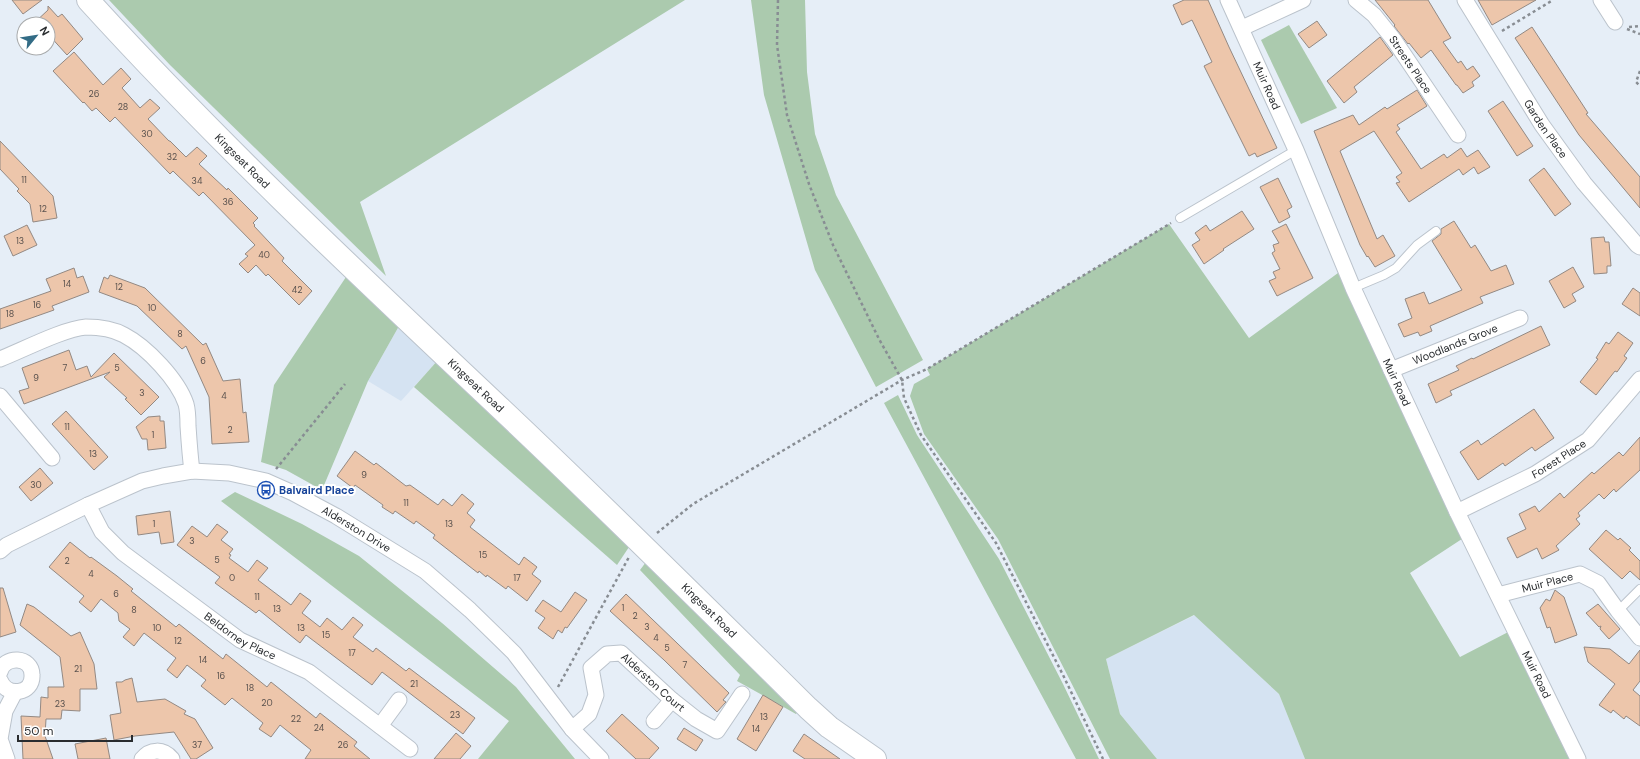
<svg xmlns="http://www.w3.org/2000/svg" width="1640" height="759" viewBox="0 0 1640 759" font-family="'DM Sans',sans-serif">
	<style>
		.built { fill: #d5e3f2 }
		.green { fill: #abcaae }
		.building { fill: #edc6ab; stroke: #938983 }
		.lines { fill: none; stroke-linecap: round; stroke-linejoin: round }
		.lane-casing { stroke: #bbc3cc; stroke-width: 10 }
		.street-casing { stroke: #bbc3cc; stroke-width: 17 }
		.secondary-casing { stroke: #bbc3cc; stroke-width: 24 }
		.path { stroke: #888d93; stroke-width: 2.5; stroke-dasharray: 3 3; stroke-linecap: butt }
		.lane { stroke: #fff; stroke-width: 8 }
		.street { stroke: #fff; stroke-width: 15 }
		.secondary { stroke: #fff; stroke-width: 22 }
		.labels { text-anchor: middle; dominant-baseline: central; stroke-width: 4; stroke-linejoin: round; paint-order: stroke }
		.number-label { font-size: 9px; fill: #5a524e }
		.street-label { font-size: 11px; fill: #292c2f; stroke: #fff }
		.transit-label { font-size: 11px; font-weight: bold; fill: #164399; stroke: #fff; text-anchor: start }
	</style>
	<rect width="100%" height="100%" fill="#e6eef7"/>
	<g class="built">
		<polygon points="399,326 438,360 401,401 368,381"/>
		<polygon points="1195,615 1279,694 1305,759 1157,759 1120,714 1106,659"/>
	</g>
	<g class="green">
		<polygon points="109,0 685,0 360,202 386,276 170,65"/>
		<polygon points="751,0 805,0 807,72 815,134 836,195 923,360 876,387 815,270 764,95"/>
		<polygon points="1289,25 1337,108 1301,124 1261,40"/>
		<polygon points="1169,224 1249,338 1338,273 1383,366 1468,535 1410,573 1460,657 1514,629 1578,759 1305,759 1279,694 1194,615 1106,659 1120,714 1157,759 1110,759 998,539 924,434 910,396 914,384 930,375 927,369"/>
		<polygon points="348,274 399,326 368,381 322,490 286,470 261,462 274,385"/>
		<polygon points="438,360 633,541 617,565 414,387"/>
		<polygon points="898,395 917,435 999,559 1063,684 1099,759 1076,759 884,403"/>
		<polygon points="235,492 302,524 359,556 442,623 516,687 575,759 478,759 509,721 221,501"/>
		<polygon points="649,558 800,708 796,714 737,681 740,675 640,570"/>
	</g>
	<g class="building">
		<polygon points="12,0 42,0 23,14"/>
		<polygon points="1184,0 1208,0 1229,47 1277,148 1257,157 1255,153 1249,156 1204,66 1212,62 1192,20 1182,25 1173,5"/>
		<polygon points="1375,0 1428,0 1451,38 1443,42 1458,63 1461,61 1467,70 1473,66 1480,76 1472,82 1474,86 1463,93 1457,85 1456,85 1431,50 1421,58 1409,43 1408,44 1394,26 1395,25"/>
		<polygon points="1478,0 1536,0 1492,25"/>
		<polygon points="48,6 58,17 62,14 83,39 67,55 48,34 48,24 33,24 48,10"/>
		<polygon points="1317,21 1327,35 1309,48 1298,34"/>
		<polygon points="1532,27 1588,113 1586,114 1640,177 1640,208 1579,135 1515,38"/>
		<polygon points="1380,37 1393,55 1354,87 1357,92 1344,103 1327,81"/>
		<polygon points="74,52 103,85 121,68 131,79 122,88 140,108 150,99 160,108 148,119 169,141 170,141 186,157 197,147 207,156 199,164 227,190 228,188 258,218 253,223 255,225 254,226 284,258 282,261 312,291 299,305 268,274 266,276 256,265 248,273 239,264 248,256 245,254 255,245 203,192 199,196 175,173 173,171 170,174 115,117 110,122 96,108 92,111 84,102 83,103 53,71"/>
		<polygon points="1417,90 1427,106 1397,125 1400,129 1396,132 1421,169 1444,154 1447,158 1461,148 1467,157 1478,150 1490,167 1478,174 1474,167 1463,175 1459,169 1409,202 1396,183 1400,182 1396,177 1402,173 1374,131 1340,151 1377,239 1383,235 1395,256 1375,267 1368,256 1367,257 1360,245 1314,131 1353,115 1359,125 1385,107 1387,109"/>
		<polygon points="1503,101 1533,146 1517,156 1488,111"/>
		<polygon points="0,141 53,196 57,218 33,222 30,204 17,191 19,189 0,169"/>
		<polygon points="1544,168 1571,204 1555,216 1529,180"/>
		<polygon points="1278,178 1292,207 1287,210 1290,217 1279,223 1260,187"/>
		<polygon points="1242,211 1254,229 1223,249 1224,250 1204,264 1192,245 1200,240 1195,233 1206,225 1210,231"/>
		<polygon points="1454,221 1471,248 1475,245 1491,271 1506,265 1514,284 1480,297 1483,303 1430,326 1432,331 1420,336 1418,332 1404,337 1398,324 1412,318 1405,299 1424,292 1429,304 1462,290 1432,241 1441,234 1441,229"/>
		<polygon points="1286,224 1313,278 1277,296 1269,281 1276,278 1273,272 1280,269 1272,253 1275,251 1273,245 1279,243 1272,231"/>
		<polygon points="27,225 37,245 13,256 4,236"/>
		<polygon points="1604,237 1605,242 1609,242 1611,266 1607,266 1607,273 1594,274 1591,238"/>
		<polygon points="1573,267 1584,287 1572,294 1576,301 1564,308 1549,281"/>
		<polygon points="74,268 77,278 83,276 89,292 52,306 54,310 0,329 0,309 51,291 46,279"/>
		<polygon points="110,275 145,288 203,345 206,343 223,381 240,379 243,413 246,412 249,442 212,444 209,397 186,346 182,349 137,306 99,292 104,277 108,279"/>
		<polygon points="1633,288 1640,293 1640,316 1622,304"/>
		<polygon points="1541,326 1550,345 1450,391 1452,395 1436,403 1428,384 1459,370 1456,366 1472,358 1473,359"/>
		<polygon points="1618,332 1633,343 1624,356 1627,358 1617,372 1615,371 1596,395 1580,382 1598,359 1596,358 1606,342 1609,344"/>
		<polygon points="69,350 76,370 87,366 91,377 114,353 159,397 141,415 125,399 127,398 104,377 110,372 24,404 19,391 29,388 22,368"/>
		<polygon points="1534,409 1554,438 1535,451 1532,447 1505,466 1503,463 1478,480 1460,452 1478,440 1481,445"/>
		<polygon points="66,411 108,457 94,470 52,424"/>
		<polygon points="160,416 160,421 164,421 166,448 148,450 147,439 142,439 136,427 148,417"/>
		<polygon points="1640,437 1640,470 1616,492 1614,489 1604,499 1599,494 1578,513 1580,516 1576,519 1580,524 1556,546 1559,550 1542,559 1537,548 1517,558 1507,538 1526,529 1519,514 1535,506 1539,512 1560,493 1564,498 1592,472 1594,474 1619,452 1623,456"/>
		<polygon points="355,451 374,465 376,463 406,486 410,485 438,505 443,499 452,506 462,494 474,504 467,513 475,520 470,527 519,565 524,557 537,567 532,574 541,581 527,601 508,586 506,589 487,575 486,577 479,571 478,573 433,538 435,535 416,521 414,524 395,511 393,514 382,507 383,505 355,485 353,488 337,476"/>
		<polygon points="40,468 53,483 31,501 19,487"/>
		<polygon points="170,511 174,542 161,544 159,532 138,535 136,516"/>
		<polygon points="217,524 228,532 221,540 233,549 229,554 231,555 229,558 248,572 257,560 268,568 258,580 291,605 300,593 311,601 302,613 320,627 327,618 342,630 353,617 363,625 353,637 373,652 376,648 406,671 409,668 475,718 463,734 382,672 372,685 306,635 300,643 259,610 256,613 215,583 220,577 177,545 192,526 207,537"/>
		<polygon points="1606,530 1618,540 1620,538 1631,548 1629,550 1640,561 1640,580 1630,571 1622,579 1589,549"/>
		<polygon points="70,542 90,558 91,557 117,576 133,589 131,591 176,627 179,624 223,659 226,654 267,687 271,682 316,718 320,713 357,742 354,746 370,759 305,759 311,750 280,725 271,737 259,729 263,723 232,698 225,705 201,686 206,680 187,665 177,678 167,670 176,658 144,633 134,646 123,637 130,629 119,621 118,613 101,599 91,612 79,602 84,596 49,567"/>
		<polygon points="0,588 3,588 16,632 0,637"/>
		<polygon points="1555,590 1564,597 1577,635 1555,643 1550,627 1547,628 1540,608 1546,599 1550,601"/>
		<polygon points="575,592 587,600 567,628 565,627 562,633 558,630 553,639 538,628 545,618 535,611 543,600 561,612"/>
		<polygon points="626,594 729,693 723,700 726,702 725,703 717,712 664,660 610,611"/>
		<polygon points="27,604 34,607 71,636 80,632 94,664 97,689 80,689 80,711 62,710 61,719 46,719 45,736 53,759 23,759 21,716 40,717 41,697 48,698 48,687 64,687 60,657 20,625"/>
		<polygon points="1598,604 1620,629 1609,639 1600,629 1601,626 1599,627 1586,613"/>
		<polygon points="1584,647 1610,649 1629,664 1640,650 1640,681 1633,690 1640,696 1640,726 1626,716 1624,719 1613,710 1611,713 1599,705 1615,684 1588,662"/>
		<polygon points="132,678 137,702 165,699 186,711 184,714 195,719 213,748 196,759 191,759 174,732 135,736 114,740 110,715 121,713 116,682 122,682 125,680"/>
		<polygon points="763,695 783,707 756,751 737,739"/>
		<polygon points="622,714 659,748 649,759 636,759 606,731"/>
		<polygon points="684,728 703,740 696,751 677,739"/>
		<polygon points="456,733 471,746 460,759 434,759"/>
		<polygon points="804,734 840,759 805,759 793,751"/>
		<polygon points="106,738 110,759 78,759 75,744"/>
	</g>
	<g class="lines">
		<g class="lane-casing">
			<g id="lane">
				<polyline points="1180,218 1296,150"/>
				<polyline points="1353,288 1384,275 1396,268 1417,245 1436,231"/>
				<polyline points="1618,611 1640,589"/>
			</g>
		</g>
		<g class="street-casing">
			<g id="street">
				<path id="s1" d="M1228,0L1296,150L1353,288L1457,512L1578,759"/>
				<path id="s2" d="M1356,0L1374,15L1394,40L1458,135"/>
				<path id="s3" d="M1465,0L1542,125L1584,183L1637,245L1640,247"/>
				<polyline points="1601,0 1615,22"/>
				<polyline points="1242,28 1303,0"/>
				<path d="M0,359C23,350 63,329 86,327C99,327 113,329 124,335C147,347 178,380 186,404C188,411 188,419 188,426C189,441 190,456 192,471"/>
				<path id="s4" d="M1391,370L1520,318"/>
				<polyline points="0,396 52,458"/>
				<path id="s5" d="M88,505L102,532L123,553L240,640L309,672L410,749"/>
				<path id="s6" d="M1457,512L1535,474L1588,440L1640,379"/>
				<path id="s7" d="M0,551L7,545L88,505L142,481L163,476L192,471L229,473L266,481L293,493L336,516L425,571L470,610L514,653L572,729L601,759"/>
				<path id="s8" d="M1498,595L1580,574L1598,583L1618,611L1640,638"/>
				<path d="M0,672C4,655 32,656 32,675C33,694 7,698 0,680"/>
				<polyline points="654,721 672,700"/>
				<polyline points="380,726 399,700"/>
				<path id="s9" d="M572,729L589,714L596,695L591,668L607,654L621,653L672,700L696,719L717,731L742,694"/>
				<polyline points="7,759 0,739 5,711 15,692"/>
				<path d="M142,759C150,749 163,748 172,759"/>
			</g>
		</g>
		<g class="secondary-casing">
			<g id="secondary">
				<path id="s10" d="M88,0C218,143 359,275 499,407C604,506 706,607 808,708L829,727L875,759"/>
			</g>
		</g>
		<g class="path">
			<polyline points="778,0 777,45 787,115 809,184 833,245 879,339 902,380 904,398 921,435 996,543 1064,677 1103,759"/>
			<polyline points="1629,27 1640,26"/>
			<polyline points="1627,29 1640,34"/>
			<polyline points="1502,31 1553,0"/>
			<polyline points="1640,71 1636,82 1640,86"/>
			<polyline points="276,469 345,384"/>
			<polyline points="657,533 693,504 902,380 927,369 1171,223"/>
			<polyline points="558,687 629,557"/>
		</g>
		<use href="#lane" class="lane"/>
		<use href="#street" class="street"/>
		<use href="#secondary" class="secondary"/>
	</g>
	<defs>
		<g id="bus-ring" transform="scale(0.9)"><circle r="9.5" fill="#fff" stroke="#1a4fb4" stroke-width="1.5"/><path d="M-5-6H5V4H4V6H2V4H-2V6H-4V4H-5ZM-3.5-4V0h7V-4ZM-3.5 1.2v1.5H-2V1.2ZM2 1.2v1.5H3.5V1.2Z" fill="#1a4fb4"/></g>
	</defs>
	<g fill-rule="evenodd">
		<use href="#bus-ring" x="266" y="490"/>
	</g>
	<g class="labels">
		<g class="number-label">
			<text x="94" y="94">26</text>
			<text x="123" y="107">28</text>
			<text x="147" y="134">30</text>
			<text x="172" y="157">32</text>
			<text x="24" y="180">11</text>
			<text x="197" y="181">34</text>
			<text x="228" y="202">36</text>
			<text x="43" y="209">12</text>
			<text x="20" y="241">13</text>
			<text x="264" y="255">40</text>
			<text x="67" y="284">14</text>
			<text x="119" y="287">12</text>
			<text x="297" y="290">42</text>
			<text x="37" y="305">16</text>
			<text x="152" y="308">10</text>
			<text x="10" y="314">18</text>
			<text x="180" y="334">8</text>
			<text x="203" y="361">6</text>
			<text x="65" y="368">7</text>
			<text x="117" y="368">5</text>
			<text x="36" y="378">9</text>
			<text x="142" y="393">3</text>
			<text x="224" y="396">4</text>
			<text x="67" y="427">11</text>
			<text x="230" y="430">2</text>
			<text x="153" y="435">1</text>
			<text x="93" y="454">13</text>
			<text x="364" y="475">9</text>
			<text x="36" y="485">30</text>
			<text x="406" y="503">11</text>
			<text x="154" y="524">1</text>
			<text x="449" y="524">13</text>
			<text x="192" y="541">3</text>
			<text x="483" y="555">15</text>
			<text x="217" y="560">5</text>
			<text x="67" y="561">2</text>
			<text x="91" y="574">4</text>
			<text x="232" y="578">0</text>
			<text x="517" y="578">17</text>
			<text x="116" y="594">6</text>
			<text x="257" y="597">11</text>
			<text x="623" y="608">1</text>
			<text x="277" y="609">13</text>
			<text x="134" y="610">8</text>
			<text x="635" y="616">2</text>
			<text x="647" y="627">3</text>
			<text x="157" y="628">10</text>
			<text x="301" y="628">13</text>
			<text x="326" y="635">15</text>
			<text x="656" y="638">4</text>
			<text x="178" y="641">12</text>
			<text x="667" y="648">5</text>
			<text x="352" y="653">17</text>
			<text x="203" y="660">14</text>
			<text x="685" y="665">7</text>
			<text x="78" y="669">21</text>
			<text x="221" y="676">16</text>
			<text x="414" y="684">21</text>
			<text x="250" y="688">18</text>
			<text x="267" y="703">20</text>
			<text x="60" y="704">23</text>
			<text x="455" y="715">23</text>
			<text x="764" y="717">13</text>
			<text x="296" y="719">22</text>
			<text x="319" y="728">24</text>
			<text x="756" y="729">14</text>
			<text x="197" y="745">37</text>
			<text x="343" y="745">26</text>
		</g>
		<g class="street-label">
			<text stroke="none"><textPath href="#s2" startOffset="85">Streets Place</textPath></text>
			<text stroke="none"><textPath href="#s1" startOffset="94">Muir Road</textPath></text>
			<text stroke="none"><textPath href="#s3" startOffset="152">Garden Place</textPath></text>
			<text stroke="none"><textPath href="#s10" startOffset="223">Kingseat Road</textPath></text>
			<text stroke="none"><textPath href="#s4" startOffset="69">Woodlands Grove</textPath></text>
			<text stroke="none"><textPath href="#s1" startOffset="418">Muir Road</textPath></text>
			<text stroke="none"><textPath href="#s10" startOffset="547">Kingseat Road</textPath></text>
			<text stroke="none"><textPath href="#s6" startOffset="115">Forest Place</textPath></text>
			<text stroke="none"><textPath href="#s7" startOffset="387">Alderston Drive</textPath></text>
			<text stroke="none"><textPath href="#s8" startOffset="51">Muir Place</textPath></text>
			<text stroke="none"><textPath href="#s10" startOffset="871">Kingseat Road</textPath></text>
			<text stroke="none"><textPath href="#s5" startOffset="204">Beldorney Place</textPath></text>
			<text stroke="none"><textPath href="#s1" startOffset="742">Muir Road</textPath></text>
			<text stroke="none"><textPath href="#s9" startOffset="149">Alderston Court</textPath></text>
		</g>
		<g class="transit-label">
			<text x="279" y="490">Balvaird Place</text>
		</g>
	</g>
	<g transform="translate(36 36) rotate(60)"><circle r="19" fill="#ffffff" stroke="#a9abac"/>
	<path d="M0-3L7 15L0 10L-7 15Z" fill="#336c86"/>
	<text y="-6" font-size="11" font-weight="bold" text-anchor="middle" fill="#292c2f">N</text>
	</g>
	<path d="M18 735v6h114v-6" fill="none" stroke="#292c2f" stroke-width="2"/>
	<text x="24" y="735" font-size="12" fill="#292c2f" stroke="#ffffff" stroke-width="3" paint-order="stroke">50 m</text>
</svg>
